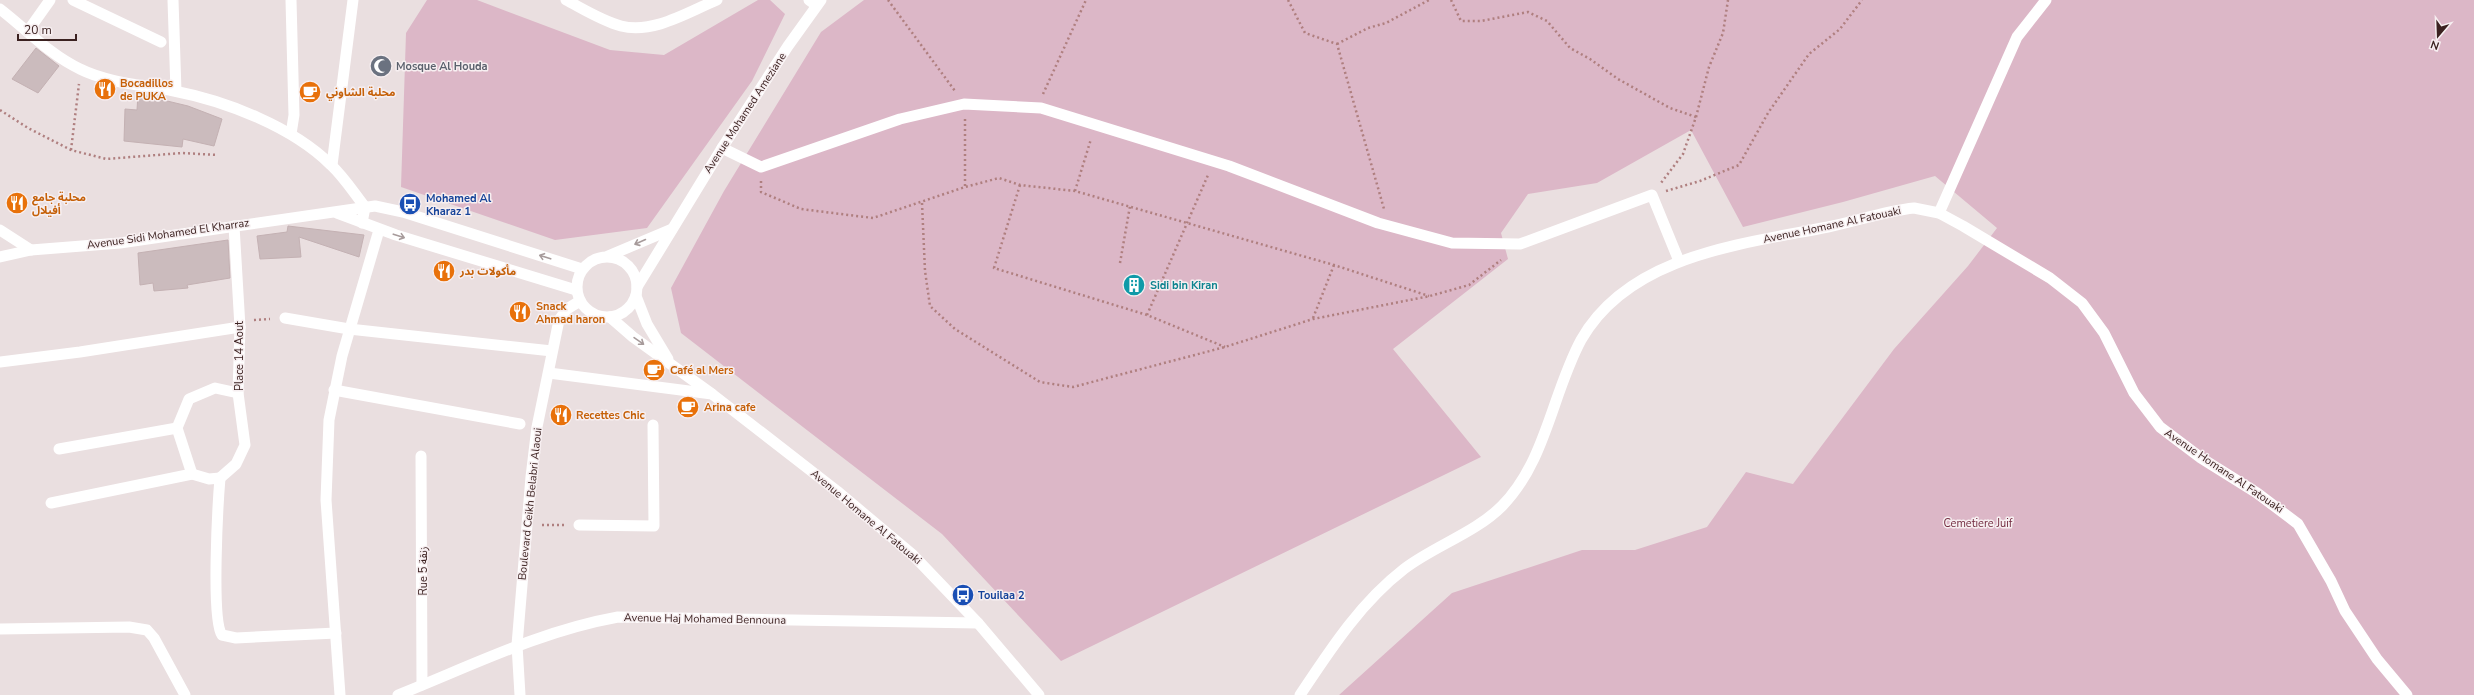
<svg xmlns="http://www.w3.org/2000/svg" width="2474" height="695" viewBox="0 0 2474 695" font-family="'Nunito Sans','Noto Sans Arabic',sans-serif">
	<style>
		.green { fill: #dcb7c7 }
		.building { fill: #cbbbbd; stroke: #c4b1b3 }
		.lines { fill: none; stroke-linecap: round; stroke-linejoin: round }
		.path { stroke: #af7f7f; stroke-width: 2.5; stroke-dasharray: 2 3; stroke-linecap: butt }
		.service { stroke: #fff; stroke-width: 11 }
		.pedestrian { stroke: #fff; stroke-width: 11 }
		.minor { stroke: #fff; stroke-width: 11 }
		.tertiary { stroke: #fff; stroke-width: 11 }
		.oneway { stroke: #a79b9b }
		.labels { text-anchor: middle; dominant-baseline: central; stroke-width: 3; stroke-linejoin: round; paint-order: stroke }
		.worship-label { font-size: 11px; font-weight: bold; fill: #5b616d; stroke: #f7eff1; text-anchor: start }
		.food-label { font-size: 11px; font-weight: bold; fill: #c56008; stroke: #f7eff1; text-anchor: start }
		.street-label { font-size: 11px; fill: #3b2120; stroke: #f7eff1 }
		.transit-label { font-size: 11px; font-weight: bold; fill: #164399; stroke: #f7eff1; text-anchor: start }
		.culture-label { font-size: 11px; font-weight: bold; fill: #0d838f; stroke: #f7eff1; text-anchor: start }
		.park-label { font-size: 11px; fill: #722a3f; stroke: #f7eff1 }
	</style>
	<rect width="100%" height="100%" fill="#eadfe0"/>
	<g class="green">
		<polygon points="427,0 477,0 610,50 664,55 758,0 770,0 785,14 752,81 647,228 555,240 401,187 406,33"/>
		<polygon points="864,0 2474,0 2474,695 1339,695 1452,593 1582,550 1635,550 1707,527 1746,472 1793,484 1894,349 1968,266 1997,228 1935,176 1843,202 1743,227 1691,130 1597,183 1528,194 1501,233 1508,259 1393,349 1481,457 1061,661 942,534 681,333 671,288 724,191 821,32"/>
	</g>
	<g class="building">
		<polygon points="36,48 59,66 38,93 12,79"/>
		<polygon points="138,94 188,106 222,119 214,146 183,139 182,147 124,141 125,109 137,110"/>
		<polygon points="288,226 364,235 359,257 299,237 301,257 260,259 257,236 287,232"/>
		<polygon points="228,240 230,278 187,285 188,288 154,291 153,283 140,285 138,253"/>
	</g>
	<g class="lines">
		<g class="path">
			<polyline points="888,0 955,91"/>
			<polyline points="1288,0 1305,33 1337,44 1384,209"/>
			<polyline points="1451,0 1461,21 1481,21 1528,12 1547,21 1570,48 1590,59 1618,79 1670,108 1696,117 1683,154 1661,183"/>
			<polyline points="1337,44 1368,28 1386,23 1429,0"/>
			<polyline points="1043,94 1086,0"/>
			<polyline points="0,110 28,128 71,150 106,159 182,153 218,155"/>
			<polyline points="1696,117 1709,67 1723,33 1728,0"/>
			<polyline points="965,119 965,186"/>
			<polyline points="71,150 79,84"/>
			<polyline points="761,181 761,192 801,209 873,218 965,187 999,178 1020,185 1075,191 1334,265 1429,296"/>
			<polyline points="1020,185 994,268 1147,315 1225,347"/>
			<polyline points="1075,191 1091,139"/>
			<polyline points="1666,191 1700,181 1739,165 1768,113 1809,54 1840,29 1862,0"/>
			<polyline points="922,203 925,271 930,306 955,329 1040,382 1073,387 1225,347 1313,319 1430,296 1469,285 1501,260"/>
			<polyline points="1120,263 1130,206"/>
			<polyline points="1147,315 1208,175"/>
			<polyline points="1313,318 1334,265"/>
			<polyline points="254,320 270,319"/>
			<polyline points="542,525 565,525"/>
		</g>
		<g class="service">
			<polyline points="722,148 761,167 900,119 964,104 1041,108 1229,166 1378,223 1452,243 1520,244 1652,195 1679,261"/>
			<polyline points="1939,213 2017,37 2046,0"/>
		</g>
		<g class="pedestrian">
			<polyline points="73,0 161,42"/>
			<polyline points="285,318 349,329 552,351"/>
			<polyline points="549,373 712,394"/>
			<polyline points="334,390 520,424"/>
			<polyline points="579,525 654,526 653,425"/>
		</g>
		<g class="minor">
			<polyline points="173,0 176,91"/>
			<path d="M566,0C583,9 602,21 621,26C654,34 688,12 717,0"/>
			<polyline points="809,0 816,5"/>
			<path d="M0,9C26,29 50,55 80,69C108,83 144,85 174,91C226,101 293,127 331,165C344,177 354,193 365,207L362,223"/>
			<polyline points="28,31 50,0"/>
			<polyline points="291,134 294,115 291,0"/>
			<polyline points="332,165 353,0"/>
			<polyline points="0,362 80,352 240,327"/>
			<polyline points="59,449 177,428"/>
			<polyline points="421,456 422,685"/>
			<polyline points="192,474 177,428 189,399 215,388 238,393"/>
			<path d="M220,478C218,502 211,620 222,635L236,638L336,633"/>
			<polyline points="220,478 236,464 245,445 238,393 240,327 234,226"/>
			<polyline points="51,503 192,474 209,479 220,478"/>
			<polyline points="0,629 129,627 147,630 154,638 185,695"/>
			<polyline points="340,695 326,500 329,420 342,356 379,230"/>
			<polyline points="520,695 517,645 531,477 537,427 559,320 567,309 580,301"/>
		</g>
		<g class="tertiary">
			<polyline points="337,213 396,235 576,290"/>
			<polyline points="0,230 31,250"/>
			<polyline points="608,256 672,229"/>
			<circle cx="607" cy="287" r="30"/>
			<polyline points="0,257 31,250 120,243 375,206 403,212 582,269"/>
			<polyline points="637,287 722,148 788,46 821,0"/>
			<polyline points="636,296 647,324 668,359"/>
			<polyline points="610,317 633,337 712,394 837,491 913,555 978,623 1039,695"/>
			<path d="M398,695C471,666 540,631 618,617L978,623"/>
			<path d="M1300,695C1330,650 1360,603 1404,569C1434,546 1475,533 1502,506C1546,461 1552,394 1581,340C1629,255 1742,244 1828,227C1857,221 1885,211 1914,208L1939,213L1963,226L2050,278L2082,303L2104,333L2134,393L2160,427L2201,458L2257,493L2298,524L2331,581L2345,611L2377,659L2407,695"/>
		</g>
	</g>
	<defs><path id="oneway-shaft" d="M-6 0H5M1.5-3L5.5 0L1.5 3" fill="none" stroke-width="1.6" stroke-linecap="round" stroke-linejoin="round"/></defs>
	<g class="oneway">
		<use href="#oneway-shaft" transform="translate(399 236) rotate(18)"/>
		<use href="#oneway-shaft" transform="translate(640 242) rotate(156)"/>
		<use href="#oneway-shaft" transform="translate(545 257) rotate(-162)"/>
		<use href="#oneway-shaft" transform="translate(639 341) rotate(35)"/>
	</g>
	<defs>
		<g id="mosque-disc" transform="scale(1.15)"><circle r="9.5" fill="#6b7280" stroke="#f7eff1"/><path d="M3.5-4.9A6 6 0 1 0 3.5 4.9A5 5 0 1 1 3.5-4.9Z" fill="#fff"/></g>
		<g id="restaurant-disc" transform="scale(1.15)"><circle r="9.5" fill="#e8710a" stroke="#f7eff1"/><path d="M-5-6h1v4h1v-4h1v4h1v-4h1v5L-1.5 .5V6h-2V.5L-5-1ZM5-6V6H3V1.5H1.5Q1.5-4 5-6Z" fill="#fff"/></g>
		<g id="cafe-disc" transform="scale(1.15)"><circle r="9.5" fill="#e8710a" stroke="#f7eff1"/><path d="M-5.5-4.5H6V0H3Q3 3.5 0 3.5H-2.5Q-5.5 3.5-5.5 0ZM3-3.2v2h1.7v-2ZM-6 4.5H4V6H-6Z" fill="#fff"/></g>
		<g id="bus-disc" transform="scale(1.15)"><circle r="9.5" fill="#1a4fb4" stroke="#f7eff1"/><path d="M-5-6H5V4H4V6H2V4H-2V6H-4V4H-5ZM-3.5-4V0h7V-4ZM-3.5 1.2v1.5H-2V1.2ZM2 1.2v1.5H3.5V1.2Z" fill="#fff"/></g>
		<g id="building-disc" transform="scale(1.15)"><circle r="9.5" fill="#0f9aa8" stroke="#f7eff1"/><path d="M-4-6H4V6H1V3H-1V6H-4ZM-2.5-4.3h1.7v1.8h-1.7ZM.8-4.3h1.7v1.8H.8ZM-2.5-1h1.7V.8h-1.7ZM.8-1h1.7V.8H.8Z" fill="#fff"/></g>
	</defs>
	<g fill-rule="evenodd">
		<use href="#mosque-disc" x="381" y="66"/>
		<use href="#restaurant-disc" x="105" y="89"/>
		<use href="#cafe-disc" x="310" y="92"/>
		<use href="#restaurant-disc" x="17" y="203"/>
		<use href="#bus-disc" x="410" y="204"/>
		<use href="#restaurant-disc" x="444" y="271"/>
		<use href="#building-disc" x="1134" y="285"/>
		<use href="#restaurant-disc" x="520" y="312"/>
		<use href="#cafe-disc" x="654" y="370"/>
		<use href="#cafe-disc" x="688" y="407"/>
		<use href="#restaurant-disc" x="561" y="415"/>
		<use href="#bus-disc" x="963" y="595"/>
	</g>
	<g class="labels">
		<g class="worship-label">
			<text x="396" y="66">Mosque Al Houda</text>
		</g>
		<g class="food-label">
			<text x="120" y="83">Bocadillos<tspan x="120" dy="13">de PUKA</tspan></text>
			<text x="326" y="92">محلبة الشاوني</text>
			<text x="32" y="197">محلبة جامع<tspan x="32" dy="13">أفيلال</tspan></text>
			<text x="460" y="271">مأكولات بدر</text>
			<text x="536" y="306">Snack<tspan x="536" dy="13">Ahmad haron</tspan></text>
			<text x="670" y="370">Café al Mers</text>
			<text x="704" y="407">Arina cafe</text>
			<text x="576" y="415">Recettes Chic</text>
		</g>
		<g class="street-label">
			<text transform="translate(745 113) rotate(-57)">Avenue Mohamed Ameziane</text>
			<text transform="translate(1832 225) rotate(-12)">Avenue Homane Al Fatouaki</text>
			<text transform="translate(168 234) rotate(-8)">Avenue Sidi Mohamed El Kharraz</text>
			<text transform="translate(239 356) rotate(-90)">Place 14 Aout</text>
			<text transform="translate(2224 471) rotate(34)">Avenue Homane Al Fatouaki</text>
			<text transform="translate(530 504) rotate(-84)">Boulevard Ceikh Belabri Alaoui</text>
			<text transform="translate(866 517) rotate(40)">Avenue Homane Al Fatouaki</text>
			<text transform="translate(423 571) rotate(-90)">Rue 5 زنقة</text>
			<text transform="translate(705 619) rotate(1)">Avenue Haj Mohamed Bennouna</text>
		</g>
		<g class="transit-label">
			<text x="426" y="198">Mohamed Al<tspan x="426" dy="13">Kharaz 1</tspan></text>
			<text x="978" y="595">Touilaa 2</text>
		</g>
		<g class="culture-label">
			<text x="1150" y="285">Sidi bin Kiran</text>
		</g>
		<g class="park-label">
			<text x="1978" y="523">Cemetiere Juif</text>
		</g>
	</g>
	<g transform="translate(2438 36) rotate(199)" stroke="#f7eff1" stroke-width="3" paint-order="stroke">
	<path d="M0-3L7 15L0 10L-7 15Z" fill="#3b2120"/>
	<text y="-6" font-size="11" font-weight="bold" text-anchor="middle" fill="#3b2120">N</text>
	</g>
	<path d="M18 34v6h58v-6" fill="none" stroke="#3b2120" stroke-width="2"/>
	<text x="24" y="34" font-size="12" fill="#3b2120" stroke="#f7eff1" stroke-width="3" paint-order="stroke">20 m</text>
</svg>
